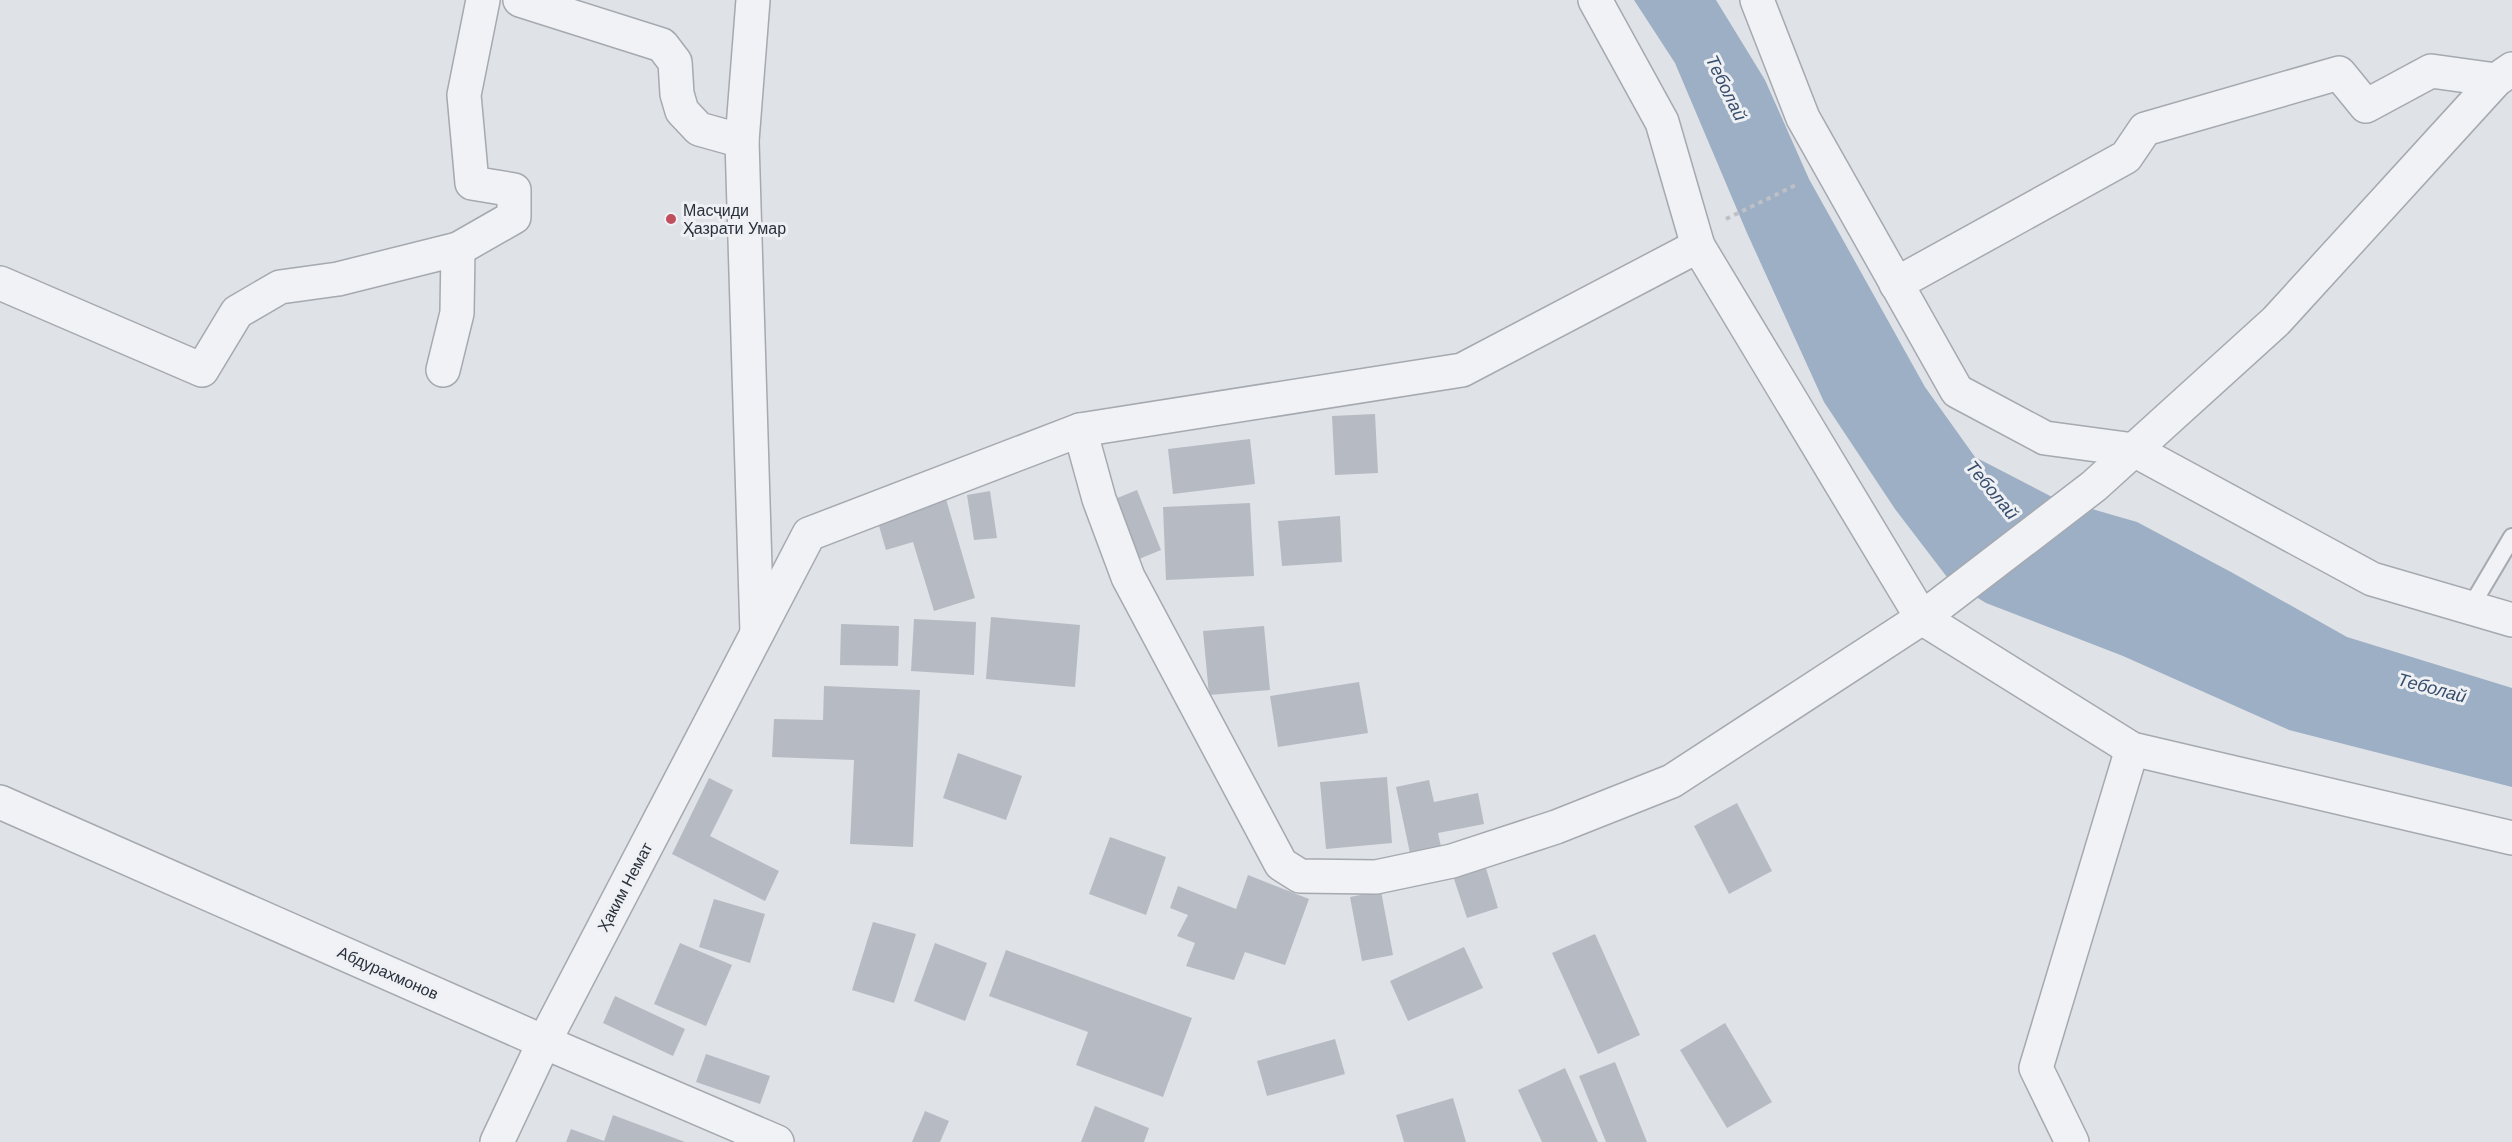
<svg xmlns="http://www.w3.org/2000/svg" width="2512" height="1142" viewBox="0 0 2512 1142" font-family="Arial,sans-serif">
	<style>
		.water { fill: #9dafc4 }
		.building { fill: #b6bbc3 }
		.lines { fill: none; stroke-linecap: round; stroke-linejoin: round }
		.service-casing { stroke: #a5a9b0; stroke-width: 20 }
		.minor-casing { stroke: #a5a9b0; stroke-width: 36 }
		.path { stroke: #bdc0c5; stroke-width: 4; stroke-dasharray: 4.5 4.5; stroke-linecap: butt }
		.service { stroke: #f1f2f5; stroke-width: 16 }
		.minor { stroke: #f1f2f5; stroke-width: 33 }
		.poi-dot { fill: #c14e5d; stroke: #eef0f4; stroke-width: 2 }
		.labels { text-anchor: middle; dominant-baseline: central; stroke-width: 6; stroke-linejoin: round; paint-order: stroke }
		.poi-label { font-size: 16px; fill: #29303c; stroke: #eef0f4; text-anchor: start }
		.street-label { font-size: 16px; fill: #29303c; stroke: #eef0f4 }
		.water-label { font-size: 18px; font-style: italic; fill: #374e6c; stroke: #eef0f4 }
	</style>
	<rect width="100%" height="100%" fill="#dfe2e7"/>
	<polygon class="water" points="1634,0 1716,0 1765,80 1809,179 1925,387 1975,457 2054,498 2137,522 2231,572 2347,637 2512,688 2512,787 2289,730 2123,656 1986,603 1950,581 1895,509 1824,402 1747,233 1675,63"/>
	<g class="building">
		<polygon points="1375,414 1378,473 1335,475 1332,416"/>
		<polygon points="1250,439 1255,484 1173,494 1168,449"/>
		<polygon points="1137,490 1161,550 1139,559 1115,499"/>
		<polygon points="990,491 997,538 974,540 967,495"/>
		<polygon points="946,499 975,598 934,611 913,542 886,550 877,519"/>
		<polygon points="1250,503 1254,576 1166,580 1163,507"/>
		<polygon points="1340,516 1342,562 1282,566 1278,521"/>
		<polygon points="991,617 1080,625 1075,687 986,679"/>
		<polygon points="914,619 976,622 974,675 911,671"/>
		<polygon points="841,624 899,626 898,666 840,665"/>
		<polygon points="1264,626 1270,690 1209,695 1203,631"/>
		<polygon points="1359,682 1368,733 1278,747 1270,696"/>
		<polygon points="824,686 920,690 913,847 850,844 854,760 772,757 774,719 823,720"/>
		<polygon points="958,753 1022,776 1006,820 943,798"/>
		<polygon points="1387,777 1392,843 1326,849 1320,782"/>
		<polygon points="709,778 733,790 710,836 779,871 765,901 672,854"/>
		<polygon points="1429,780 1434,802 1478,793 1484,824 1438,833 1442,851 1411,858 1396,787"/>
		<polygon points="1737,803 1772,871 1729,894 1694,826"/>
		<polygon points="1110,837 1166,857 1146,915 1089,894"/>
		<polygon points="1485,865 1498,908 1467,918 1453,876"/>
		<polygon points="1248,875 1309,899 1285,965 1245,952 1234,980 1186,966 1195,943 1177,936 1188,915 1170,908 1178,886 1236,909"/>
		<polygon points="1381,891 1393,955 1362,961 1350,897"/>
		<polygon points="714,899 765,914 750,963 699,947"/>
		<polygon points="873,922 916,934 894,1003 852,990"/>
		<polygon points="1595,934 1640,1035 1598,1054 1552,953"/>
		<polygon points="680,943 732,965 706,1026 654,1004"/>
		<polygon points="935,943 987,963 965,1021 914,1001"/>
		<polygon points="1464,947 1483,988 1408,1021 1390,981"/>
		<polygon points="1006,950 1192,1018 1163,1097 1076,1065 1088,1032 989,996"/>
		<polygon points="615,996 685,1029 673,1056 603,1023"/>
		<polygon points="1725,1023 1772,1102 1727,1128 1680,1050"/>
		<polygon points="1335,1039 1345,1074 1267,1096 1257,1061"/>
		<polygon points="706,1054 770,1076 760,1104 696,1082"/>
		<polygon points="1615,1062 1647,1142 1606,1142 1579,1076"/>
		<polygon points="1565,1068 1598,1142 1542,1142 1518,1090"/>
		<polygon points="1453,1098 1466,1142 1404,1142 1396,1115"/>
		<polygon points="1095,1106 1149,1128 1144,1142 1081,1142"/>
		<polygon points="925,1111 949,1121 940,1142 912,1142"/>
		<polygon points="613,1115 685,1142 566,1142 571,1129 604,1141"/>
	</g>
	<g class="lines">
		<g class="service-casing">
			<polyline id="service" points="2470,608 2512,537"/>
		</g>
		<g class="minor-casing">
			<g id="minor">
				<polyline points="520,0 662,45 675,62 677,94 682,111 699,129 742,141"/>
				<polyline points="753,0 742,141 757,633"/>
				<polyline points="1595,0 1662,122 1698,246"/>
				<polyline points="1757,0 1803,118 1957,391 2045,438 2134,450 2372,579 2512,620"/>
				<polyline points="0,283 202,370 237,312 280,287 338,279 458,249 514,217 514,190 472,183 464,95 483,0"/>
				<polyline points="1896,284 2126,157 2145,129 2339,73 2366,106 2431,71 2496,80"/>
				<polyline points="443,370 457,313 458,249"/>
				<polyline points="1080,430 1099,499 1128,577 1281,864 1300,876 1376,877 1452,861 1556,827 1672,781 1922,618 2094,486 2276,321 2496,80 2512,69"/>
				<polyline points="0,802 544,1042 777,1142"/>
				<polyline points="497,1142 544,1042 809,534 1080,430 1462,370 1698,246 1922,618 2132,749 2512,838"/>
				<polyline points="2072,1142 2036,1068 2132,749"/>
			</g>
		</g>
		<polyline class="path" points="1726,219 1798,184"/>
		<use href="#service" class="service"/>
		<use href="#minor" class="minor"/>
	</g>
	<circle class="poi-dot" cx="671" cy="219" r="6"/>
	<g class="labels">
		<g class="poi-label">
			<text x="683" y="210">Масҷиди<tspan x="683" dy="18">Ҳазрати Умар</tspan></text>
		</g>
		<g class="street-label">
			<text transform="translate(625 887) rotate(-62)">Ҳаким Немат</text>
			<text transform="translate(388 973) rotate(24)">Абдурахмонов</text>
		</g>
		<g class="water-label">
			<text transform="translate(1726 88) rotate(64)">Теболай</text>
			<text transform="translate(1992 490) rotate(50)">Теболай</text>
			<text transform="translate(2432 688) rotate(15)">Теболай</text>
		</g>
	</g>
</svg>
